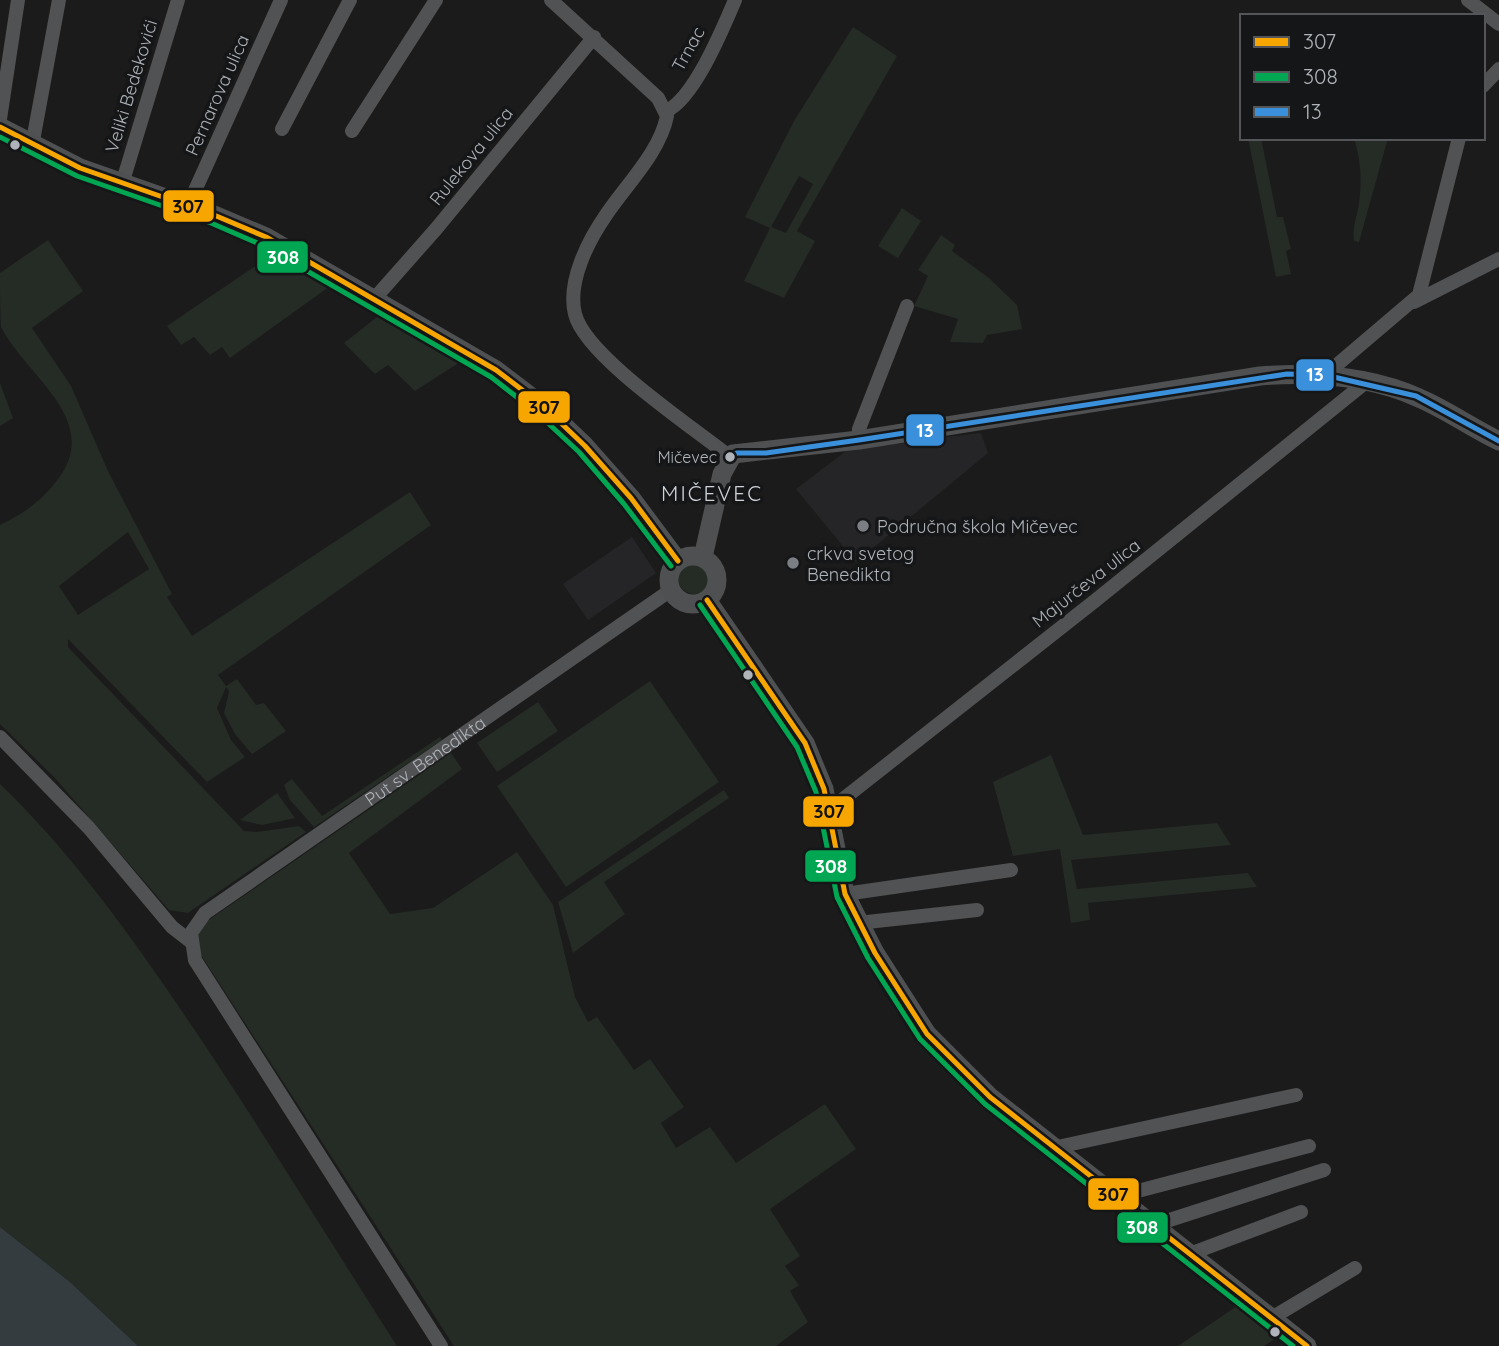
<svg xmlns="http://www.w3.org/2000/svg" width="1499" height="1346" viewBox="0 0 1499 1346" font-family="Quicksand,sans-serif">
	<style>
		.built { fill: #252527 }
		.green { fill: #252b25; fill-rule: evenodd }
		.water { fill: #343c40 }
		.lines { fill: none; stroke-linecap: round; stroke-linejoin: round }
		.street { stroke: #515254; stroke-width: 14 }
		.secondary { stroke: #4f5051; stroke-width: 19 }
		.bus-1-casing { stroke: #151617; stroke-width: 10 }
		.bus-2-casing { stroke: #151617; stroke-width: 10 }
		.bus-3-casing { stroke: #151617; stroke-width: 10 }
		.bus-1 { stroke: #f7a600; stroke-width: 5 }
		.bus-2 { stroke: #00a651; stroke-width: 5 }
		.bus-3 { stroke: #3a90db; stroke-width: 5 }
		.bus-dot { fill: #afb4ba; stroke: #151617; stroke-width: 2.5 }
		.poi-dot { fill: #7b7e82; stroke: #151617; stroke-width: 2.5 }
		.labels { text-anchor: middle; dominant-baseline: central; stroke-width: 7; stroke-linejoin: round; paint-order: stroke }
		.bus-label { font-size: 16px; fill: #afb4ba; stroke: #151617; text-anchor: end }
		.street-label { font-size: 18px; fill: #afb4ba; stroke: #151617 }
		.poi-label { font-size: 18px; fill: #afb4ba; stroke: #151617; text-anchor: start }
		.quarter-label { font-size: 21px; letter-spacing: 2px; fill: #cfd2d7; stroke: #151617 }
		.line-badge { stroke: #151617; stroke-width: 2.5 }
		.badge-label { font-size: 19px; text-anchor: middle; font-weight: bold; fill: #fff }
		.pale-badge-label { font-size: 19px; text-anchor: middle; font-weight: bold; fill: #111 }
	</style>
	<rect width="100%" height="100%" fill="#1b1b1b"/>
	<g class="built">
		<polygon points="981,433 988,453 856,562 796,489 850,448"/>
		<polygon points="632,537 656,573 588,620 563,584"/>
	</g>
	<g class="green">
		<path d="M853,27L897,56L797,231L815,241L784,298L744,281L770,228L745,217L794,121ZM799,176L813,184L786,233L771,227Z"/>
		<polygon points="1248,138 1261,138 1277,217 1283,217 1291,249 1286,251 1291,274 1276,277"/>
		<path d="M1354,138H1388L1359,242L1354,241C1352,227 1357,217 1359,203C1362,180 1361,161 1354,138Z"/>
		<polygon points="902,208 921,221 898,258 878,246"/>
		<polygon points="941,235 955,245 952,251 989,278 1017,305 1022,329 987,335 983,343 950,342 958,319 914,306 928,276 918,270"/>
		<path d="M48,240L83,291L32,328L71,386L108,471L172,594L167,597L192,636L410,492L431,525L218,675L226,686L237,679L256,705L264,703L286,731L252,754L235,734L224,713L229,691L226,687L217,708L231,740L245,757L207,782L68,639V647L244,831L257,832L299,826L306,832L188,913L169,910L54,777L0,724V525C23,514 43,500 58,479C103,420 25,375 1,327C0,314 0,288 0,273ZM128,532L149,569L78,615L59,586Z"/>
		<polygon points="276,252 333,284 230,358 222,347 210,355 194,337 181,345 167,326"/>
		<polygon points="381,314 460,362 415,391 388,365 375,374 344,343"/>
		<polygon points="0,383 13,418 0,426"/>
		<circle cx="694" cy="578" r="16"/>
		<polygon points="650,681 719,782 566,887 497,786"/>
		<polygon points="538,702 558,731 497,772 477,743"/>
		<polygon points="440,737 442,740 314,827 290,800 284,785 292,779 322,816"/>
		<polygon points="451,753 462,769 349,853 390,914 433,908 517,852 553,905 575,997 588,1022 597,1017 634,1070 650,1059 684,1107 661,1123 676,1148 710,1127 736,1163 825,1104 856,1149 770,1209 800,1256 785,1266 799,1285 790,1291 808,1322 776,1346 454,1346 201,955 196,937 203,924"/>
		<polygon points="1051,755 1083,835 1217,823 1231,845 1071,860 1077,889 1248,873 1257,887 1088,903 1090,920 1071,923 1060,849 1013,856 993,782"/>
		<path d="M0,784C75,856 136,943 194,1029C264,1133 329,1240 397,1346H138L70,1282L0,1227Z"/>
		<polygon points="724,790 729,798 604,882 625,914 573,953 558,902"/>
		<polygon points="277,793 295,818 262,825 240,820"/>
		<polygon points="1237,1306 1276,1338 1264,1346 1178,1346"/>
	</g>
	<polygon class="water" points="0,1227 70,1282 138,1346 0,1346"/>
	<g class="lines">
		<g class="street">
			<path d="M551,0L658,98L667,116C660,152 626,185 606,215C588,241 567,282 575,314C585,356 694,428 730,457"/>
			<polyline points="1468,0 1499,24"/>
			<polyline points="1483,86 1499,69"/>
			<path d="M666,111C694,99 723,28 735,0"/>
			<polyline points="0,119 18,0"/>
			<polyline points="282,129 350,0"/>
			<polyline points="352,131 436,0"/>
			<polyline points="32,146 59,0"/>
			<polyline points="122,184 178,0"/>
			<polyline points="188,206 281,0"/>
			<polyline points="375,298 436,229 594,37"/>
			<polyline points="1414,302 1499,259"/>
			<polyline points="1325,375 1419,295 1459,138"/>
			<polyline points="859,440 859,429 907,306"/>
			<polyline points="0,737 89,828 172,927 190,941"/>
			<polyline points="828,811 1096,600 1366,382"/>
			<polyline points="845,894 1011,870"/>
			<polyline points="858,923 977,910"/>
			<polyline points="1053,1148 1296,1095"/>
			<polyline points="1115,1197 1309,1146"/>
			<polyline points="1151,1226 1324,1170"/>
			<polyline points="1187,1255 1301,1212"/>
			<polyline points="1270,1319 1355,1268"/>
			<path id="s1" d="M441,1346L195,960L191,933L205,913L671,590"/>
		</g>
		<g class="secondary">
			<polyline points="0,127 80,168 214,215 266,237 496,370 542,405 585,446 631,498 678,561"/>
			<circle cx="693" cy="580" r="24"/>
			<path d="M703,557L722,474L733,454L859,440L1260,376C1313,372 1370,376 1419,398C1447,410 1472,428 1499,441"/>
			<polyline points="707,600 805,743 824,789 845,894 875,953 927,1034 990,1097 1307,1346"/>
		</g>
		<g class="bus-1-casing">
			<g id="bus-1">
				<polyline points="0,127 80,168 214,215 266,237 496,370 542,405 585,446 631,498 678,561"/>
				<polyline points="707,600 805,743 824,789 845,894 875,953 927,1034 990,1097 1307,1346"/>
			</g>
		</g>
		<g class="bus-2-casing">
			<g id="bus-2">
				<polyline points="0,137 77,176 211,223 262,245 491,377 536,412 579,452 624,504 671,566"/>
				<polyline points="700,605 797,747 816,792 837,897 868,958 920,1039 985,1104 1293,1346"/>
			</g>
		</g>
		<g class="bus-3-casing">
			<polyline id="bus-3" points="730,457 737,453 766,453 859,440 1287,374 1325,375 1416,396 1499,441"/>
		</g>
		<use href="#bus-1" class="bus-1"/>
		<use href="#bus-2" class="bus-2"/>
		<use href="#bus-3" class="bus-3"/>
	</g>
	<g class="bus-dot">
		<circle cx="15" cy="145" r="6"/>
		<circle cx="730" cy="457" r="6"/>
		<circle cx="748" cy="675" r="6"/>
		<circle cx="1275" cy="1332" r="6"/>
	</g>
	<g class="poi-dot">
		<circle cx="863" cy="526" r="7"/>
		<circle cx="793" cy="563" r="7"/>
	</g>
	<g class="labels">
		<g class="bus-label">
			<text x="717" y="457">Mičevec</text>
		</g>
		<g class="street-label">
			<text transform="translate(688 49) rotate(-61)">Trnac</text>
			<text transform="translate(131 86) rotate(-73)">Veliki Bedekovići</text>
			<text transform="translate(217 95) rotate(-66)">Pernarova ulica</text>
			<text transform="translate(471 156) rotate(-51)">Rulekova ulica</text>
			<text transform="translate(1086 583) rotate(-38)">Majurčeva ulica</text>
			<text stroke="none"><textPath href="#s1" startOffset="777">Put sv. Benedikta</textPath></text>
		</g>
		<g class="poi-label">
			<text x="877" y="526">Područna škola Mičevec</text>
			<text x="807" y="553">crkva svetog<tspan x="807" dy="21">Benedikta</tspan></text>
		</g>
		<g class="quarter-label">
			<text x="712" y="493">MIČEVEC</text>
		</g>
	</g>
	<g class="line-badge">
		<rect x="162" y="189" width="53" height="34" rx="7" fill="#f7a600"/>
		<rect x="256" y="240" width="53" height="34" rx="7" fill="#00a651"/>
		<rect x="1295" y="358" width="40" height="34" rx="7" fill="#3a90db"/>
		<rect x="517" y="390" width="54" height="34" rx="7" fill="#f7a600"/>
		<rect x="905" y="413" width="40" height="34" rx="7" fill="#3a90db"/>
		<rect x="802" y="795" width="53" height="33" rx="7" fill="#f7a600"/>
		<rect x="804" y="849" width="53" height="34" rx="7" fill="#00a651"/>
		<rect x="1087" y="1177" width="53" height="34" rx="7" fill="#f7a600"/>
		<rect x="1116" y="1211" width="53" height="33" rx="7" fill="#00a651"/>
	</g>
	<g class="badge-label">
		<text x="283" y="264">308</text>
		<text x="1315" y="381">13</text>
		<text x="925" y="437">13</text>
		<text x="831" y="873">308</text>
		<text x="1142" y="1234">308</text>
	</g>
	<g class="pale-badge-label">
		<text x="188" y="213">307</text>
		<text x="544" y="414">307</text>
		<text x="829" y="818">307</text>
		<text x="1113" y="1201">307</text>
	</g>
	<rect x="1240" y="14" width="245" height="126" fill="#151617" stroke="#535558" stroke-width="2"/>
	<rect x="1254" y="37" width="35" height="10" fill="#f7a600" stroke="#535558" stroke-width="2"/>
	<text x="1303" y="49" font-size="21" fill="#afb4ba">307</text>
	<rect x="1254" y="72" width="35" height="10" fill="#00a651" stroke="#535558" stroke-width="2"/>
	<text x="1303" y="84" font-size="21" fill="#afb4ba">308</text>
	<rect x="1254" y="107" width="35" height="10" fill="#3a90db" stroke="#535558" stroke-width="2"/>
	<text x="1303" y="119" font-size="21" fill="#afb4ba">13</text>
</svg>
